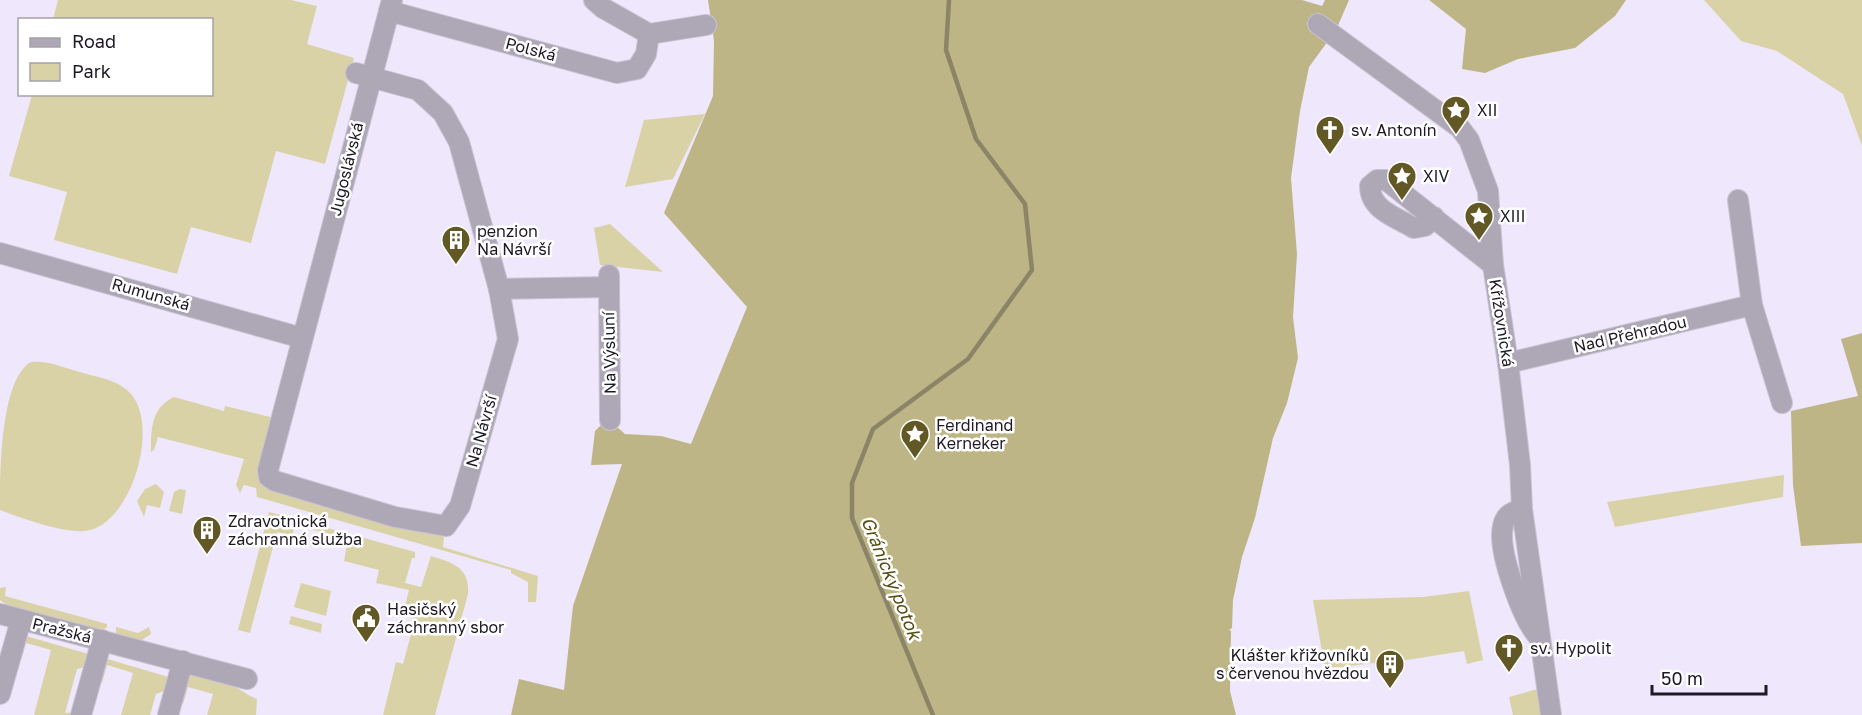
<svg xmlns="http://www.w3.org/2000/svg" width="1862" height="715" viewBox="0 0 1862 715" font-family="'Golos Text',sans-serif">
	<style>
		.green { fill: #d9d2a7 }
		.forest { fill: #bdb585 }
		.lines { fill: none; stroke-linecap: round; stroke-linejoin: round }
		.stream { stroke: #8b8466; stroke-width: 4.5 }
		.minor-casing { stroke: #c9c2d4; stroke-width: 22 }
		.minor { stroke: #ada7b6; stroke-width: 20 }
		.labels { text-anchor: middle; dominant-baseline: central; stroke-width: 5; stroke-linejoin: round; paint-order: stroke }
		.street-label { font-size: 16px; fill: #1e1925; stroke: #fff }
		.poi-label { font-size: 16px; fill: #1e1925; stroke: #fff; text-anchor: start }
		.water-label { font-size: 18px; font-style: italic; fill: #584e15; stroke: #fff }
	</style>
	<rect width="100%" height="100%" fill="#efe7fb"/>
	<g class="green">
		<polygon points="58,0 291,0 317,6 307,44 354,58 325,164 276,151 251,243 191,227 177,274 54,240 67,192 9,176 32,95 212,94 212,20 53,19"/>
		<polygon points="1704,0 1862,0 1862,146 1843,94 1777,51 1741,41"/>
		<polygon points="705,114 673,179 625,187 644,120"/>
		<polygon points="610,224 663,272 600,265 594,228"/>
		<path d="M31,362C47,360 65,368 80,372C96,377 114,379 127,390C163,419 132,528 84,531C63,533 21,518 0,510C0,474 0,379 31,362Z"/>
		<path d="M174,397L224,411L225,406L278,419L260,482L404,522L444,537L443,547L538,576L536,602H528V582L511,573V570L257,497L256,488L244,485L240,493L236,485L244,459L158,437L154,450L151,452C151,429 151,408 174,397Z"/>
		<polygon points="1784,475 1783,497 1615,527 1607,502"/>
		<polygon points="156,484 164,492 160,508 147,505 144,517 137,501 145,489"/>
		<polygon points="180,489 186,490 182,514 169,511 174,492"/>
		<path d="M269,512L415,552V558H412L405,583L421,587L431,556C453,563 470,567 468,594L435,715H383L396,662L403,664L415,619L403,614L409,590L376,583L379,570L344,561L348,539L295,525L292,536L277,532L250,633L238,630Z"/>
		<polygon points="301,583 331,591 326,616 294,607"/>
		<polygon points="6,587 5,596 107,624 107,627 100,632 10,607 0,600 0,588"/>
		<polygon points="1469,591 1483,660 1467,664 1464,651 1375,665 1374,663 1325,669 1313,600 1423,597"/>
		<polygon points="291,616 322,624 321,633 289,624"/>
		<polygon points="116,627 138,633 149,627 151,634 139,642 116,636"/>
		<polygon points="26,636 92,655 90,666 77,669 65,713 77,712 76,715 34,715 51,650 26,643 21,661 15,658"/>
		<polygon points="104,658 172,678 170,689 156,694 150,715 121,715 133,673 107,665 102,683 96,681"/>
		<path d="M184,672C200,677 214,681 228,684C236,685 247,696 257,699L256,715H207L213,694L188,687L183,704L176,702Z"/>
		<polygon points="1541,688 1545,715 1513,715 1509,697"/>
	</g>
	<g class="forest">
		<polygon points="708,0 1302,0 1322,6 1325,0 1349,0 1336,30 1309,67 1300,111 1291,178 1297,254 1293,317 1298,358 1287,403 1273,438 1255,518 1242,557 1233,600 1232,628 1229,630 1231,631 1230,691 1236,715 511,715 519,679 564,690 573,606 622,464 591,465 595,431 603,423 617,427 625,434 661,436 691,444 747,307 664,213 713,96 714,41"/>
		<polygon points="1429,0 1626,0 1615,16 1575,48 1518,59 1485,73 1462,69 1466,29"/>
		<polygon points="1862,333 1862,543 1801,546 1793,485 1791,411 1858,396 1841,339"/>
	</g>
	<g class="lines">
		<polyline class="stream" points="933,715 852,518 852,483 873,429 968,359 1032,270 1025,204 976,139 946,50 949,0"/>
		<g class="minor-casing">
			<g id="minor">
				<polyline points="594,0 603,8 649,34 706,25"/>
				<polyline points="389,11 617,73 637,69 646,54 649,34"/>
				<polyline points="1318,24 1460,128 1469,140 1488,191 1493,265 1508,363 1520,465 1522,509 1551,715"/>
				<polyline points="356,73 418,90 443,113 459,142 499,289 508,339 460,506 446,526 395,517 275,481 269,477 268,470 392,0"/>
				<polyline points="1738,200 1752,305 1782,403"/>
				<path d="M1434,217L1425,226L1414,228C1396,217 1370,210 1370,186L1377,180H1386L1493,265"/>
				<polyline points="0,253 302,338"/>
				<polyline points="609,275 610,420"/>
				<polyline points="499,289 609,287"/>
				<polyline points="1508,363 1752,305"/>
				<path d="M1522,509C1512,512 1505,515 1503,526C1497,550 1522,617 1537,635"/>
				<polyline points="0,614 247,679"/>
				<polyline points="0,694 21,620"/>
				<polyline points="81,715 102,640"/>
				<polyline points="168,715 183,661"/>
			</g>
		</g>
		<use href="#minor" class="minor"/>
	</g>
	<defs>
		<g id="sight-pin" transform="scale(1.5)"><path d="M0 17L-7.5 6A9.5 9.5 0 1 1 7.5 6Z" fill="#625825" stroke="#fff"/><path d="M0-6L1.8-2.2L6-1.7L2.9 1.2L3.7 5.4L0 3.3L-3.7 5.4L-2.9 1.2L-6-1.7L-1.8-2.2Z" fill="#fff"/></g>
		<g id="church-pin" transform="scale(1.5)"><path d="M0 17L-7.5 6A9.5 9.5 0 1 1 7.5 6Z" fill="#625825" stroke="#fff"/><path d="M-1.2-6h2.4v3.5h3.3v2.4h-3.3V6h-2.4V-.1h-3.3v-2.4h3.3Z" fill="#fff"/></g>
		<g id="building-pin" transform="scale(1.5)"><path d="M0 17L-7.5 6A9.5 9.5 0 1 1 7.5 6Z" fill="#625825" stroke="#fff"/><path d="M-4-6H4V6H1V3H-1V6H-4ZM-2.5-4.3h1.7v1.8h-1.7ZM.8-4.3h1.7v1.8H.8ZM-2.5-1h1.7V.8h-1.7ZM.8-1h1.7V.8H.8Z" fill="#fff"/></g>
		<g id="civic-pin" transform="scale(1.5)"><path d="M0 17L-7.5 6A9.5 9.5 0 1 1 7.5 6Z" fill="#625825" stroke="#fff"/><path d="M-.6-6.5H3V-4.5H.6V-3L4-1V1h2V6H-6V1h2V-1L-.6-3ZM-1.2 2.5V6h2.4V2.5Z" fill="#fff"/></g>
	</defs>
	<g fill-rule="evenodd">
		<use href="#sight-pin" x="1456" y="110"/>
		<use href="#church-pin" x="1330" y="130"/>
		<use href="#sight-pin" x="1402" y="176"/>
		<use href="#sight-pin" x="1479" y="216"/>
		<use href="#building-pin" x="456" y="240"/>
		<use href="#sight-pin" x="915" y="434"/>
		<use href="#building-pin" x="207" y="530"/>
		<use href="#civic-pin" x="366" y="618"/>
		<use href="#church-pin" x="1509" y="648"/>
		<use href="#building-pin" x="1390" y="664"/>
	</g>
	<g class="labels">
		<g class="street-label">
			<text transform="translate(531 49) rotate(15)">Polská</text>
			<text transform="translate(346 169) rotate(-76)">Jugoslávská</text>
			<text transform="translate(151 294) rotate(16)">Rumunská</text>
			<text transform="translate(1502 323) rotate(81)">Křížovnická</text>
			<text transform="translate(1630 334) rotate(-13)">Nad Přehradou</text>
			<text transform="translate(609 353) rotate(-91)">Na Výsluní</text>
			<text transform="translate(481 431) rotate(-74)">Na Návrší</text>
			<text transform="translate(62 630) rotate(14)">Pražská</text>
		</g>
		<g class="poi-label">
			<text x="1477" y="110">XII</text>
			<text x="1351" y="130">sv. Antonín</text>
			<text x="1423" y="176">XIV</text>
			<text x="1500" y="216">XIII</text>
			<text x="477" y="231">penzion<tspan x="477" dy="18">Na Návrší</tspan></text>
			<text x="936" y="425">Ferdinand<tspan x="936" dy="18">Kerneker</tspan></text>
			<text x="228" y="521">Zdravotnická<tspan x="228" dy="18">záchranná služba</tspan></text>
			<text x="387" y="609">Hasičský<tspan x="387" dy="18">záchranný sbor</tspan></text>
			<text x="1530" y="648">sv. Hypolit</text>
			<text x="1369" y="655" text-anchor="end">Klášter křižovníků<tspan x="1369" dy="18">s červenou hvězdou</tspan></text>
		</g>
		<g class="water-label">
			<text transform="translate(892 578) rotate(68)">Gránický potok</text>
		</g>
	</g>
	<rect x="18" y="18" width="195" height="78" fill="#ffffff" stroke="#a5a3a8" stroke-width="1.5"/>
	<rect x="30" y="38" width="30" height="9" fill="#ada7b6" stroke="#a5a3a8" stroke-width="1.5"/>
	<text x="72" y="48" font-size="18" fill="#1e1925">Road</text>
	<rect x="30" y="63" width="30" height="18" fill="#d9d2a7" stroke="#a5a3a8" stroke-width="1.5"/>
	<text x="72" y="78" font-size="18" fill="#1e1925">Park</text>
	<path d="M1652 685v9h114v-9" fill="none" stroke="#1e1925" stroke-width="3"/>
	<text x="1661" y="685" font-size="18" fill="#1e1925" stroke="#ffffff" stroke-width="4.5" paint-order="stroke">50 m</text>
</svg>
